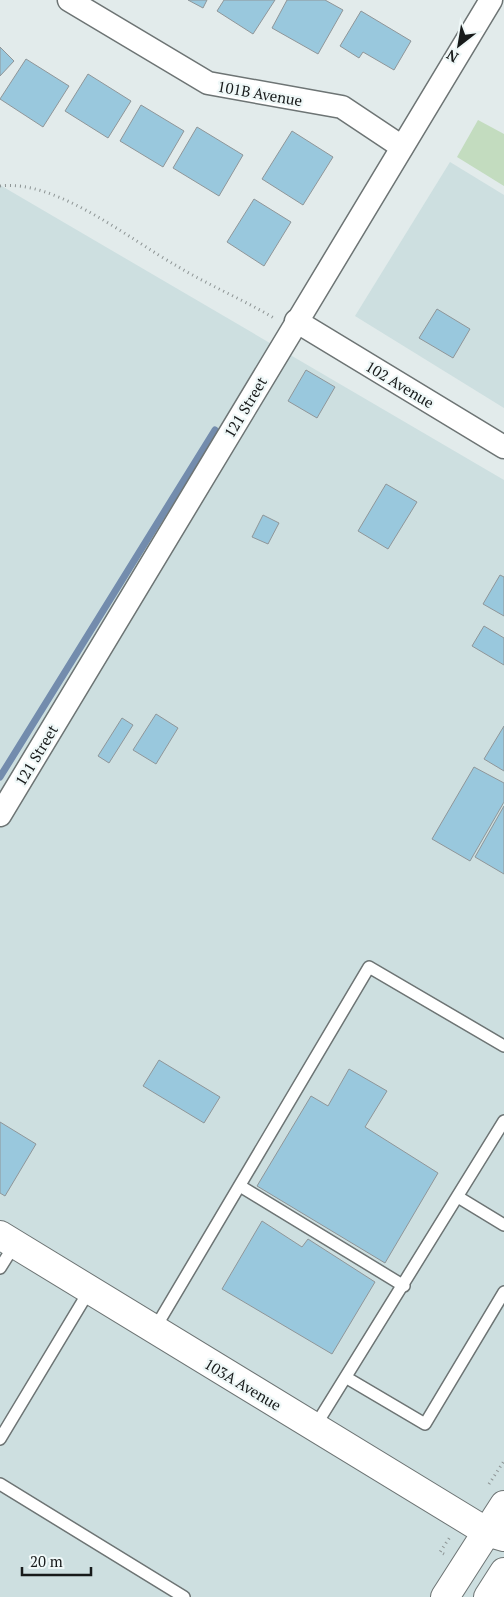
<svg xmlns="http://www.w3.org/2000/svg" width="504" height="1597" viewBox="0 0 504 1597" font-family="'PT Serif',serif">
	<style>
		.built { fill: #cddfe0 }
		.green { fill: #c3dcbf }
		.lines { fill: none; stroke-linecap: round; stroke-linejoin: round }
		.stream { stroke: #738cad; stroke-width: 7 }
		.building { fill: #99c8dd; stroke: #8f9699 }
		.lane-casing { stroke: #6d7474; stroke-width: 14 }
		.street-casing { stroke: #6d7474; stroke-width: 25 }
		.secondary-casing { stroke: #6d7474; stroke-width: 30 }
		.path { stroke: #8d9494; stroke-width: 3; stroke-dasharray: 1 4; stroke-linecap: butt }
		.lane { stroke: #fff; stroke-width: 11 }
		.street { stroke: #fff; stroke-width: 22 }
		.secondary { stroke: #fff; stroke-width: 28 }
		.labels { text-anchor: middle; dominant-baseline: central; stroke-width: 4.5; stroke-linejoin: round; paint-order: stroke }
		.street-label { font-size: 15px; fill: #171a1a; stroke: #eff8f8 }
	</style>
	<rect width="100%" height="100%" fill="#e2ebeb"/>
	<g class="built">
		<polygon points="450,162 504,195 504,408 355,316"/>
		<polygon points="0,185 504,480 504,1597 0,1597"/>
	</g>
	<polygon class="green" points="478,120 504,134 504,186 457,157"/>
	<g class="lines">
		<polyline class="stream" points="0,777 215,430"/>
	</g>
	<g class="building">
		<polygon points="188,0 207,0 203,8"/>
		<polygon points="224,0 275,0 253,34 217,11"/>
		<polygon points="287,0 325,0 343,10 318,54 272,28"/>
		<polygon points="361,11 411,41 394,70 363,52 359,58 340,46"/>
		<polygon points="0,47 14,61 0,76"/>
		<polygon points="26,59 69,86 43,127 0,99"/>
		<polygon points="88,74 131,101 108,138 65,111"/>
		<polygon points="141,105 184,131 163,167 120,141"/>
		<polygon points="197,127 243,155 219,196 173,168"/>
		<polygon points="292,131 333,157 303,205 262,179"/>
		<polygon points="254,199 291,222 264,266 227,242"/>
		<polygon points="437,309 470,329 453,358 419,338"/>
		<polygon points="306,370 335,387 317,418 288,401"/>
		<polygon points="386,484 417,502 388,549 358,531"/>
		<polygon points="263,515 279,523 268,544 252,537"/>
		<polygon points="500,575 504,577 504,616 483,604"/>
		<polygon points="484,626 504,638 504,665 472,646"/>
		<polygon points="156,714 178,728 156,764 133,750"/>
		<polygon points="122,718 133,725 109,763 98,756"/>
		<polygon points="504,726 504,771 484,759"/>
		<polygon points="474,767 504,783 504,802 470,861 432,839"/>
		<polygon points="504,806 504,874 475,857"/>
		<polygon points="159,1060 220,1097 204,1123 143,1086"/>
		<polygon points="349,1069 387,1091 365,1127 438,1173 385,1263 257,1186 311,1096 328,1106"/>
		<polygon points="0,1122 36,1144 5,1196 0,1193"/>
		<polygon points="262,1221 302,1247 308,1239 375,1282 332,1354 222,1289"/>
	</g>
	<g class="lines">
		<g class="lane-casing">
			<g id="lane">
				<polyline points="240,1186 404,1286"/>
				<polyline points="458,1197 504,1225"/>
				<polyline points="0,1268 15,1244"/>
				<polyline points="154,1330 369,967 504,1046"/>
				<polyline points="347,1378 425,1424 504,1292"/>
				<polyline points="314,1428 504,1121"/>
				<polyline points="0,1439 89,1291"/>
				<polyline points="0,1484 184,1597"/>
			</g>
		</g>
		<g class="street-casing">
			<g id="street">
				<polyline points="69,0 208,83 342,107 402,147"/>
				<polyline points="296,321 504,447"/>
				<polyline points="0,815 491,0"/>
			</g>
		</g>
		<g class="secondary-casing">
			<g id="secondary">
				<polyline points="0,1235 487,1532 504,1537"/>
				<polyline points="445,1597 504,1505"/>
				<polyline points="488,1597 504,1572"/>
			</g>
		</g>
		<g class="path">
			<path d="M0,186C56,179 129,239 177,266C208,285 242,299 274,318"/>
			<polyline points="489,1484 504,1461"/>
			<polyline points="444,1554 440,1552 450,1537"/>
		</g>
		<use href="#lane" class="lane"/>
		<use href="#street" class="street"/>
		<use href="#secondary" class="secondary"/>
	</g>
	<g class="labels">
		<g class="street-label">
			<text transform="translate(260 93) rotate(10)">101B Avenue</text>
			<text transform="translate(400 384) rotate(31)">102 Avenue</text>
			<text transform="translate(245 407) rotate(-59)">121 Street</text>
			<text transform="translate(36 755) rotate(-59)">121 Street</text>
			<text transform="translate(243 1384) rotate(31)">103A Avenue</text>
		</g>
	</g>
	<g transform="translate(459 45) rotate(211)" stroke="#eff8f8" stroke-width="4" paint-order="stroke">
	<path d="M0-4L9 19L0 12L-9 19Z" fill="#171a1a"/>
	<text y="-8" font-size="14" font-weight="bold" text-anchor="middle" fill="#171a1a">N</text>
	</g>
	<path d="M22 1567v8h69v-8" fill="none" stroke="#171a1a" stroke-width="2.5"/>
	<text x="30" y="1567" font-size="15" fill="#171a1a" stroke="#eff8f8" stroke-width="4" paint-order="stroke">20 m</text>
</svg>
